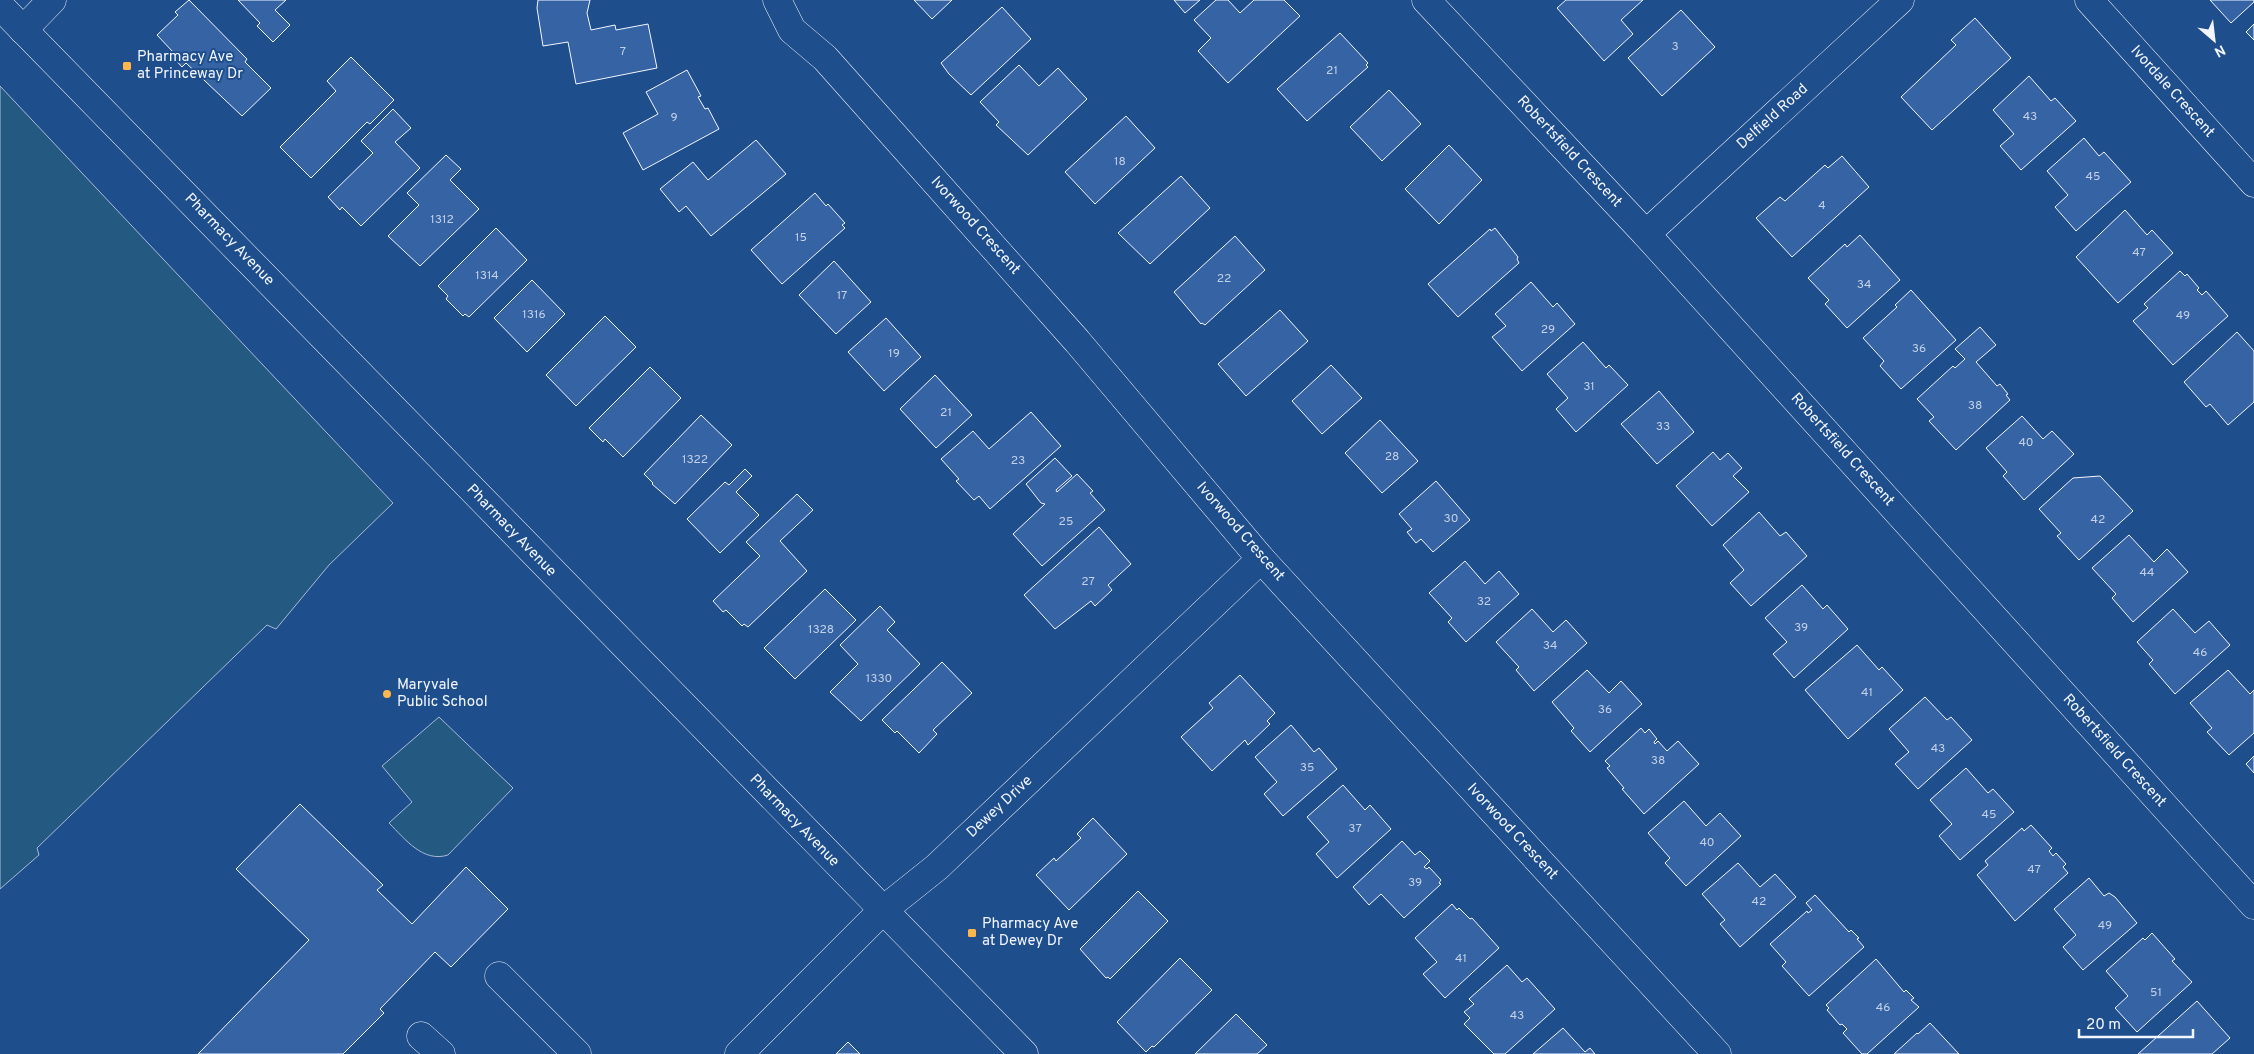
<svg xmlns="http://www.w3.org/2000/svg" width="2254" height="1054" viewBox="0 0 2254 1054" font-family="Overpass,sans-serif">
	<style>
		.green { fill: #245a82; stroke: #a8bbd7 }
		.building { fill: #3563a3; stroke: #f2f6ff }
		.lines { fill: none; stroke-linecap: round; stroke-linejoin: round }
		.minor-casing { stroke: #f2f6ff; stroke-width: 29 }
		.minor { stroke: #1f4e8c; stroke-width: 28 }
		.poi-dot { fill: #ffb74d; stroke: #1f4e8c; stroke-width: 2 }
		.labels { text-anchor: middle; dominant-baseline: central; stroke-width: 4; stroke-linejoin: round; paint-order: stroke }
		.number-label { font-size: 12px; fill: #c3d1e8 }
		.poi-label { font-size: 15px; fill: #f2f6ff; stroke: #1f4e8c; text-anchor: start }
		.street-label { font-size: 15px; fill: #f2f6ff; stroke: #1f4e8c }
	</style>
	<rect width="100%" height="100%" fill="#1f4e8c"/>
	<g class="green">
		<polygon points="0,86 393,503 329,565 276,629 267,625 37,848 39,855 0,889"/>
		<path d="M439,717L513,788L448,855C423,863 405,839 389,823L412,802L382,766Z"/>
	</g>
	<g class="building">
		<polygon points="189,0 247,59 245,62 271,88 242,116 186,63 182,67 170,54 173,52 157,35 178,15 175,12"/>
		<polygon points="238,0 286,0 275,10 290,25 273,42 257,26 260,23"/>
		<polygon points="538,0 590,0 587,13 591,30 615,25 616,30 648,24 657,68 576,84 568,42 543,46 537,8"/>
		<polygon points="914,0 952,0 932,19"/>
		<polygon points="1174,0 1200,0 1185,13"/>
		<polygon points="1216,0 1228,0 1240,13 1254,0 1284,0 1300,16 1228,83 1198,51 1211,38 1194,20"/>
		<polygon points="1566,0 1643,0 1621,20 1633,34 1604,61 1557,8"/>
		<polygon points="2210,0 2254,0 2254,2 2231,23"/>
		<polygon points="1002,7 1031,39 971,95 949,74 941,63"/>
		<polygon points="1681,10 1715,47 1662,96 1628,58"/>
		<polygon points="1975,18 2011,58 1932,130 1901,97 1956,45 1951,40"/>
		<polygon points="2254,24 2254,40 2246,32"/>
		<polygon points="1340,33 1368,63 1366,65 1368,67 1307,121 1277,89"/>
		<polygon points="351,57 394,100 370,124 367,122 311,178 280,147 336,91 327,81"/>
		<polygon points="1019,65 1039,86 1058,68 1087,99 1028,155 996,125 999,122 980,102"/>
		<polygon points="687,70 701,96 698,97 705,109 708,108 719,129 643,170 623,133 658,114 646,92"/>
		<polygon points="2029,76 2051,101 2055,98 2076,121 2021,170 2000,146 2014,134 1993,110"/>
		<polygon points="1389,90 1421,124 1382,161 1350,127"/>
		<polygon points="393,109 411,128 395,142 420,168 361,226 342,207 340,210 328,197 373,153 361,141"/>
		<polygon points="1126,116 1155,148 1095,204 1065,172"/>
		<polygon points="2084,138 2099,156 2104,152 2131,182 2076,231 2055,207 2068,195 2047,171"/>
		<polygon points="756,140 786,174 711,236 686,206 679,212 660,189 693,162 708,180"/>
		<polygon points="1449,145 1482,180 1439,224 1405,189"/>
		<polygon points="446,155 461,169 450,180 479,209 420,266 388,236 419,205 407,193"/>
		<polygon points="1842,156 1869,187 1792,257 1756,218 1780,197 1785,201 1825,165 1828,168"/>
		<polygon points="1181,176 1210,208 1150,264 1118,233"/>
		<polygon points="815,193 826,206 828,204 845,223 842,225 845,228 782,284 751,250"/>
		<polygon points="2125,210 2147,235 2152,230 2173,253 2118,303 2076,257"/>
		<polygon points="496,228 527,260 469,317 465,314 463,316 446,299 448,296 438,286"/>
		<polygon points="1495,228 1518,257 1517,259 1519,263 1458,317 1428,284 1490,229 1491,231"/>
		<polygon points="1860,235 1900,280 1847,328 1825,304 1829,300 1808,278 1845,244 1847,247"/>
		<polygon points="1235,236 1265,270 1205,325 1202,323 1201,324 1174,292"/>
		<polygon points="834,261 871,302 836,334 799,295"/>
		<polygon points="2180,271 2185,276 2187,274 2199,288 2197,290 2202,295 2206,291 2228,316 2173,365 2133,321 2148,308 2144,304"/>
		<polygon points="532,280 565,314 527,352 494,318"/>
		<polygon points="1531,282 1553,307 1557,303 1575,324 1522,371 1492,337 1506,326 1495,314"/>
		<polygon points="1911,290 1956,340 1901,389 1880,366 1884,361 1863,338 1897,307 1895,305"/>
		<polygon points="1280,310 1308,341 1246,396 1218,364"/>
		<polygon points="605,316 636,347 576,406 546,375"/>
		<polygon points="886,318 921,357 884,391 848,352"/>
		<polygon points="1980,327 1996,345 1976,362 1997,386 2000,384 2008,394 2006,395 2010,400 1956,450 1929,421 1934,417 1917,399 1953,366 1955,368 1965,359 1955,349"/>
		<polygon points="2237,332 2254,351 2254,402 2228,425 2210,404 2206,407 2184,382"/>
		<polygon points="1583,342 1606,368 1609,365 1628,385 1576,432 1556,409 1568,398 1547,374"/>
		<polygon points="1331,365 1362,398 1322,434 1292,401"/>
		<polygon points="650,367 681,398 623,457 605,439 603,442 589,428"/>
		<polygon points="935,375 972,415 936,448 900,409"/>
		<polygon points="1659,391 1694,432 1657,464 1621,424"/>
		<polygon points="1031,412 1061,446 990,509 979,496 974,500 956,481 959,479 941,459 973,431 989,449"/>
		<polygon points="701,415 732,445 675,504 652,484 653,483 644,474"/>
		<polygon points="2022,416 2043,439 2052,431 2074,454 2024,500 2003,476 2007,472 1986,448"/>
		<polygon points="1380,420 1418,461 1382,493 1345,453"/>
		<polygon points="1713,452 1720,460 1728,453 1742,468 1733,476 1749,492 1712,526 1676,486"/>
		<polygon points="1055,458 1072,476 1056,490 1057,492 1077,474 1093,491 1090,493 1105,510 1042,566 1013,534 1045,504 1041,503 1026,484"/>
		<polygon points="745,469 752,476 736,492 759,515 720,553 687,519 725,482 729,485"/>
		<polygon points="2100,476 2133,511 2079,560 2057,536 2061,533 2039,509 2073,478"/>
		<polygon points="1436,481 1470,520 1433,552 1421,539 1416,543 1407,532 1412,529 1399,514"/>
		<polygon points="797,494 813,510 780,541 807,571 748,627 744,624 742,626 726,610 723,612 713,601 760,556 746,542"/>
		<polygon points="1759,512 1780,536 1786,532 1807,556 1751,606 1730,583 1744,570 1723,545"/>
		<polygon points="1099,527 1131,564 1108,585 1112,590 1095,606 1091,601 1055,629 1024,595"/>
		<polygon points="2129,535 2154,562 2167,549 2188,572 2133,622 2112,598 2116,594 2092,568"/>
		<polygon points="1465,561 1485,584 1499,571 1519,594 1466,642 1448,622 1452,618 1429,593"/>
		<polygon points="1802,585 1823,609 1827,605 1848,629 1794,678 1773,654 1787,642 1765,618"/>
		<polygon points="825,589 856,620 795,679 764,648"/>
		<polygon points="880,606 895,622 887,630 920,664 861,721 830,692 858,664 840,645"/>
		<polygon points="1532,609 1553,632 1566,620 1587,643 1534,691 1516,670 1519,667 1496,642"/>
		<polygon points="2173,609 2195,633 2209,621 2230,645 2175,694 2149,664 2153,660 2137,642"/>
		<polygon points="1857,645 1879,670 1882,667 1903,690 1848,739 1805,690"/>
		<polygon points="942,662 972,693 933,730 937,734 919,753 897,731 895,733 882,720"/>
		<polygon points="1587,670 1609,693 1621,681 1642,704 1590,752 1571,731 1574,728 1552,702"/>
		<polygon points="2228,670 2250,694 2254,690 2254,733 2229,755 2207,732 2212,728 2190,703"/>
		<polygon points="1240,675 1275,713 1267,721 1270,724 1248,745 1245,740 1212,771 1181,737 1213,708 1209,703"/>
		<polygon points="1925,697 1947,720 1951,717 1972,740 1918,789 1895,764 1909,752 1889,729"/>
		<polygon points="1291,725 1314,752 1319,748 1337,769 1283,816 1264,794 1277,782 1255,757"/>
		<polygon points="1641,728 1645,733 1649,729 1657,739 1654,742 1655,744 1658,741 1667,751 1678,741 1699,764 1644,814 1622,789 1624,788 1607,768 1610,766 1605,761"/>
		<polygon points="2254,756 2254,773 2246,764"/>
		<polygon points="1966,768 1988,793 1993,789 2014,812 1960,860 1939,836 1952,824 1930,800"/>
		<polygon points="1343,785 1365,810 1370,805 1391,829 1337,878 1316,854 1329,842 1307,817"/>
		<polygon points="1684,801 1706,826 1720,813 1741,836 1686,886 1665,863 1670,858 1648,833"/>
		<polygon points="300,804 383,885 377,890 412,924 466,867 508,909 451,967 435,952 380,1009 384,1013 343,1054 198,1054 309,940 236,869"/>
		<polygon points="1093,818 1127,854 1069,910 1036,875 1054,858 1056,861 1081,838 1077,834"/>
		<polygon points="2031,825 2052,848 2049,851 2053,856 2056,853 2066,864 2063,867 2068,873 2015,921 1977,875 1988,865 1985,861 2022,828 2024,831"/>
		<polygon points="1402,841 1415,855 1420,851 1430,861 1424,867 1427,869 1429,867 1441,880 1439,883 1441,884 1404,918 1381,894 1369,905 1353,887"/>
		<polygon points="1738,863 1760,887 1775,874 1796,897 1740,947 1720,924 1725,920 1702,894"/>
		<polygon points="2089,878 2104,896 2109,893 2115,897 2137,923 2083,970 2063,947 2076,935 2054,909"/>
		<polygon points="1138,891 1168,921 1110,979 1108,977 1106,978 1080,949"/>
		<polygon points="1815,895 1849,932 1851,930 1859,938 1857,939 1864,947 1809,996 1782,966 1786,962 1770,944 1807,911 1808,913 1812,910 1806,903"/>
		<polygon points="1452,904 1457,910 1459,908 1470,919 1472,918 1499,948 1445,998 1423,974 1437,962 1415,938"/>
		<polygon points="2152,933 2175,959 2172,961 2192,982 2137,1032 2115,1008 2128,996 2106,971 2143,938 2145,940"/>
		<polygon points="1180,958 1212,990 1154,1047 1152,1046 1146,1052 1117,1022"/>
		<polygon points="1876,959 1904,992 1906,990 1914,998 1911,1000 1919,1007 1867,1054 1862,1054 1843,1033 1847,1029 1842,1024 1840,1025 1827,1010 1829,1008 1826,1005"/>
		<polygon points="1507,965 1522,982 1527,978 1555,1009 1505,1054 1494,1054 1464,1024 1470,1018 1464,1012 1474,1004 1469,999"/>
		<polygon points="2197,1001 2230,1038 2212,1054 2138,1054"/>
		<polygon points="1236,1014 1267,1045 1257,1054 1195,1054"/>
		<polygon points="1930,1023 1959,1054 1894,1054 1917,1033 1918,1034"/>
		<polygon points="1563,1028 1585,1052 1590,1048 1595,1054 1533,1054"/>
		<polygon points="848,1042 860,1054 836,1054"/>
	</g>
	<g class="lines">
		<g class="minor-casing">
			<g id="minor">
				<polyline points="777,0 792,30 825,58 1077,341 1261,559 1717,1054"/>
				<polyline points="1426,0 1646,234 2254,905"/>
				<polyline points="2089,0 2254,183"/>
				<polyline points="0,6 1024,1054"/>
				<polyline points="23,30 52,0"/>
				<polyline points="1646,234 1900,0"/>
				<polyline points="499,976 577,1054"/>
				<polyline points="421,1036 441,1054"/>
				<polyline points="739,1054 882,911 937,867 1261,559"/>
			</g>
		</g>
		<use href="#minor" class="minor"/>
	</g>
	<g class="poi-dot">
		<rect x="122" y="61" width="10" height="10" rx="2.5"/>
		<circle cx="387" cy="694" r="5"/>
		<rect x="967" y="928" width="10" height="10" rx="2.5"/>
	</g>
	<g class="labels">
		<g class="number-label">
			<text x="1675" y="47">3</text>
			<text x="623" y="52">7</text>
			<text x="1332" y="71">21</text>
			<text x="2030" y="117">43</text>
			<text x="674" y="118">9</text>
			<text x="1120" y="162">18</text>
			<text x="2093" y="177">45</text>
			<text x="1822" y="206">4</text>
			<text x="442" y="220">1312</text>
			<text x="801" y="238">15</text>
			<text x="2139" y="253">47</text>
			<text x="487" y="276">1314</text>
			<text x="1224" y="279">22</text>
			<text x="1864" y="285">34</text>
			<text x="842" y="296">17</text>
			<text x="534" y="315">1316</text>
			<text x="2183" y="316">49</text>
			<text x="1548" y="330">29</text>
			<text x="1919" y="349">36</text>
			<text x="894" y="354">19</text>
			<text x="1589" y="387">31</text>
			<text x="1975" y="406">38</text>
			<text x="946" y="413">21</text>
			<text x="1663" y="427">33</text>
			<text x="2026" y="443">40</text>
			<text x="1392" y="457">28</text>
			<text x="695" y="460">1322</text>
			<text x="1018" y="461">23</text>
			<text x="1451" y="519">30</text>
			<text x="2098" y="520">42</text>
			<text x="1066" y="522">25</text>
			<text x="2147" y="573">44</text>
			<text x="1088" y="582">27</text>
			<text x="1484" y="602">32</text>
			<text x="1801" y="628">39</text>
			<text x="821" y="630">1328</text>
			<text x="1550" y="646">34</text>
			<text x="2200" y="653">46</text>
			<text x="879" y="679">1330</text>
			<text x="1867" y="693">41</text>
			<text x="1605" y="710">36</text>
			<text x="1938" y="749">43</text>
			<text x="1658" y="761">38</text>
			<text x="1307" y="768">35</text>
			<text x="1989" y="815">45</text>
			<text x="1355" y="829">37</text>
			<text x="1707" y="843">40</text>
			<text x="2034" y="870">47</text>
			<text x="1415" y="883">39</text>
			<text x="1759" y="902">42</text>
			<text x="2105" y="926">49</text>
			<text x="1461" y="959">41</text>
			<text x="2156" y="993">51</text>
			<text x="1883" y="1008">46</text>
			<text x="1517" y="1016">43</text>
		</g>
		<g class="poi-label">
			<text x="137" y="57">Pharmacy Ave<tspan x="137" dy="17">at Princeway Dr</tspan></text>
			<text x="397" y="685">Maryvale<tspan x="397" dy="17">Public School</tspan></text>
			<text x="982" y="924">Pharmacy Ave<tspan x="982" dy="17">at Dewey Dr</tspan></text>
		</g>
		<g class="street-label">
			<text transform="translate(2172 92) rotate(48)">Ivordale Crescent</text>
			<text transform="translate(1773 117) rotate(-42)">Delfield Road</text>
			<text transform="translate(1569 152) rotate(47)">Robertsfield Crescent</text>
			<text transform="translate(975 226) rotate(48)">Ivorwood Crescent</text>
			<text transform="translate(229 240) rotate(46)">Pharmacy Avenue</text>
			<text transform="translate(1842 450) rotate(48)">Robertsfield Crescent</text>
			<text transform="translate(511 531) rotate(46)">Pharmacy Avenue</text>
			<text transform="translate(1240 532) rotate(49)">Ivorwood Crescent</text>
			<text transform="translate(2114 751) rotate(48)">Robertsfield Crescent</text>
			<text transform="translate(1000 807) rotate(-43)">Dewey Drive</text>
			<text transform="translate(794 821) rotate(46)">Pharmacy Avenue</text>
			<text transform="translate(1512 832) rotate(47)">Ivorwood Crescent</text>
		</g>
	</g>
	<g transform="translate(2214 40) rotate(152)" stroke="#1f4e8c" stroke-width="4" paint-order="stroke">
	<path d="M0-4L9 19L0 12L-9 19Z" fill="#f2f6ff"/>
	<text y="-8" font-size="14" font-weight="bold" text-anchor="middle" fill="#f2f6ff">N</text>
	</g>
	<path d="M2079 1029v8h114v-8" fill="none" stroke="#f2f6ff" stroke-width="2.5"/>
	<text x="2086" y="1029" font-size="15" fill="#f2f6ff" stroke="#1f4e8c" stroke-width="4" paint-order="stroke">20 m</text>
</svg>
